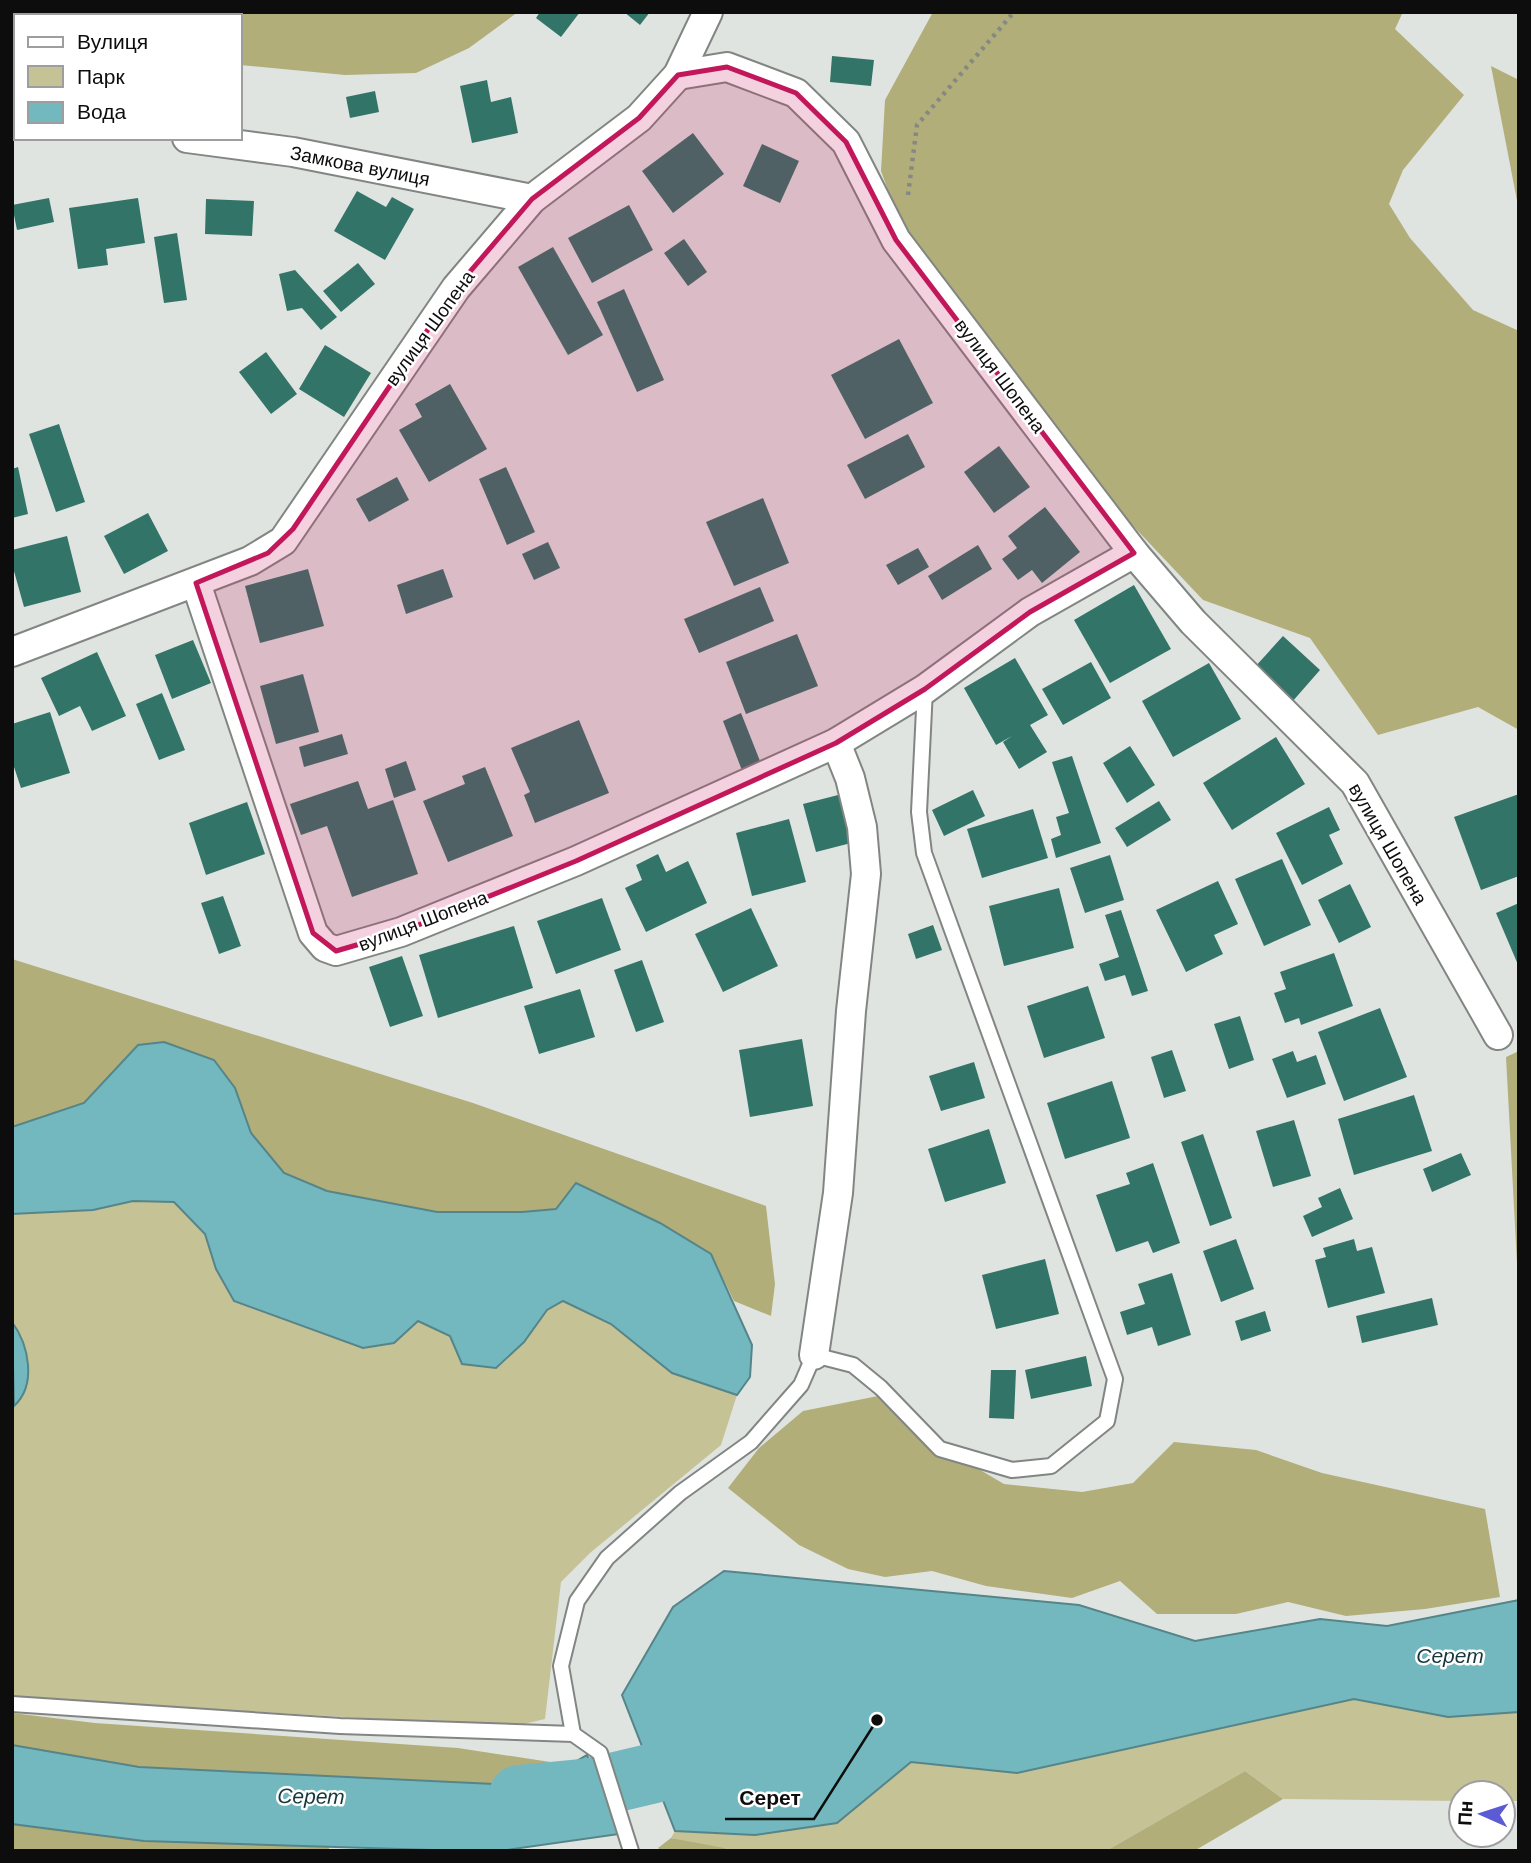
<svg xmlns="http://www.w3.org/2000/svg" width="1531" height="1863" viewBox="0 0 1531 1863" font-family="Helvetica,sans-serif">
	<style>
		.green { fill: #c5c295 }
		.forest { fill: #b1ae7a }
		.water { fill: #74b8bf; stroke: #558589; stroke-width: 2 }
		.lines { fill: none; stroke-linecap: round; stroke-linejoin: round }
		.river { stroke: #74b8bf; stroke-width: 60 }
		.building { fill: #327467 }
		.service-casing { stroke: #828683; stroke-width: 18 }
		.minor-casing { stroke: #828683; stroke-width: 32 }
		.path { stroke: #868886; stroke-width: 4.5; stroke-dasharray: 3.5 5; stroke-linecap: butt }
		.service { stroke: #fff; stroke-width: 14 }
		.minor { stroke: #fff; stroke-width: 28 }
		.marked { fill: #c2185b; fill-opacity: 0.2; stroke: #c2185b; stroke-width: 5; stroke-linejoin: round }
		.labels { text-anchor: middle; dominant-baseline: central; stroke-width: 5; stroke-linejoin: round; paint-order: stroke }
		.street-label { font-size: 19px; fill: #0c0d0c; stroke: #fff }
		.water-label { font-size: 21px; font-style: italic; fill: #16383c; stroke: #fff }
		.leader { fill: none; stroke: #0c0d0c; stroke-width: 2.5 }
		.callout-dot { fill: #0c0d0c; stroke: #fff; stroke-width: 2.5 }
		.callout-label { font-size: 21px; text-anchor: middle; font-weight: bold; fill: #0c0d0c; stroke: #fff; stroke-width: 5; stroke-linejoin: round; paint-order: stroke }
	</style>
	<rect width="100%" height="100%" fill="#e0e4e1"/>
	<g class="green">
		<polygon points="133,1201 174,1202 205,1234 216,1269 234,1301 363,1348 394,1343 418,1321 450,1336 524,1342 547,1310 563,1301 611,1324 672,1373 737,1395 721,1445 590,1553 561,1582 545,1719 511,1727 12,1697 12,1214 93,1210"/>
		<polygon points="1354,1699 1448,1717 1519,1712 1519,1801 1503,1801 1503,1793 1461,1793 1461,1801 1283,1799 1245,1771 1106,1851 728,1851 671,1838 675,1831 755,1835 837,1823 911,1762 1017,1773"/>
	</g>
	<g class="forest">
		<polygon points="12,12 518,12 469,48 416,73 345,75 240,65 240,16 16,16 16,110 12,109"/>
		<polygon points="933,12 1403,12 1395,29 1464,95 1403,170 1389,204 1410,238 1473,310 1519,331 1519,730 1478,707 1378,735 1310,638 1203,600 1103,494 906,240 881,171 885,100"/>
		<polygon points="1491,66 1519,80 1519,211"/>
		<polygon points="12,959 473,1103 766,1206 775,1284 771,1316 734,1301 711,1254 556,1209 522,1212 437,1212 327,1191 284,1173 251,1133 235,1088 137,1045 84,1103 12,1127"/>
		<polygon points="1519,1051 1519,1301 1506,1057"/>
		<polygon points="883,1395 931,1441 1004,1484 1082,1492 1133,1483 1174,1442 1256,1450 1322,1473 1485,1509 1500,1597 1425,1609 1346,1616 1288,1602 1236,1614 1157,1614 1120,1581 1072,1598 986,1586 932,1571 885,1577 848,1569 799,1545 728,1488 759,1448 803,1411"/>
		<polygon points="12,1713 95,1723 458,1748 570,1765 535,1786 139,1767 12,1745"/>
		<polygon points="1245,1771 1283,1799 1194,1851 1106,1851"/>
		<polygon points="12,1824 144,1841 329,1847 329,1851 12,1851"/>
		<polygon points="671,1838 724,1848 728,1851 662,1851 658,1848"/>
	</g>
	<g class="water">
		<polygon points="164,1042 214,1060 235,1088 251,1133 284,1173 327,1191 437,1212 522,1212 556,1209 576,1183 660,1223 711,1254 752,1345 750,1377 737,1395 672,1373 611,1324 563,1301 547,1310 524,1342 496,1368 462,1364 450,1336 418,1321 394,1343 363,1348 234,1301 216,1269 205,1234 174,1202 133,1201 93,1210 12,1214 12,1127 84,1103 138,1045"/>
		<path d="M12,1322C29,1345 37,1385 14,1406Z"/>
		<polygon points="724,1571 1079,1605 1195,1641 1320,1619 1387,1626 1519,1600 1519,1712 1448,1717 1354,1699 1017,1773 911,1762 837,1823 755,1835 675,1831 622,1695 673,1607"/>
		<polygon points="12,1745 139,1767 534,1786 587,1755 619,1834 500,1851 466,1851 144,1841 12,1824"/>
	</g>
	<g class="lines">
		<polyline class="river" points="519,1795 591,1788 730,1755"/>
	</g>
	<g class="building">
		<polygon points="540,12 580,12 561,37 536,18"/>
		<polygon points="624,12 650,12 640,25"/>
		<polygon points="832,56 874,60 871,86 830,82"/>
		<polygon points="487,80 491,102 511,97 518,133 472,143 460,86"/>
		<polygon points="375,91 379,112 350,118 346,97"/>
		<polygon points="693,133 724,174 673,213 642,171"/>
		<polygon points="762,144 799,161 780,203 743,186"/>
		<polygon points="357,191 386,207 392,197 414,209 385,260 334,231"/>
		<polygon points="49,198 54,222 17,230 12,205"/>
		<polygon points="138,198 145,243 106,249 108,265 78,269 69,208"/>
		<polygon points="206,199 254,201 252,236 205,234"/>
		<polygon points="629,205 653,250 592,283 568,238"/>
		<polygon points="177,233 187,300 164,303 154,237"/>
		<polygon points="684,239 707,272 688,286 664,253"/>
		<polygon points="553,247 603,335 568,355 518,267"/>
		<polygon points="358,263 375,284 341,312 323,291"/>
		<polygon points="295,270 337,317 321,330 302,308 287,311 279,274"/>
		<polygon points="624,289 664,380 637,392 597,302"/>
		<polygon points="899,339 933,403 865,439 831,375"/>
		<polygon points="325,345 371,373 344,417 299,389"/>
		<polygon points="266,352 297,394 271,414 239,372"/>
		<polygon points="450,384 487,449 429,482 399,430 422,417 415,404"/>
		<polygon points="59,424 85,502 56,512 29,434"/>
		<polygon points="908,434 925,467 865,499 847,465"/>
		<polygon points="999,446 1030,487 994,513 964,472"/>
		<polygon points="18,467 28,514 12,518 12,469"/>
		<polygon points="506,467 535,532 507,545 479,479"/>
		<polygon points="397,477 409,500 369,522 356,499"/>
		<polygon points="763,498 789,563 734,586 706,522"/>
		<polygon points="1045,507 1080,552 1042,583 1032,570 1018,580 1002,559 1017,548 1008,536"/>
		<polygon points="148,513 168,551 124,574 104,536"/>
		<polygon points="67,536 81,592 24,607 12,564 12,550"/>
		<polygon points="548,542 560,568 534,580 522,554"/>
		<polygon points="978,545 992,569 942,600 928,576"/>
		<polygon points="918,548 929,567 898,585 886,565"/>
		<polygon points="308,569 324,626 260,643 245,586"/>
		<polygon points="443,569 453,597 406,614 397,585"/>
		<polygon points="1134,585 1171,649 1110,683 1074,620"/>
		<polygon points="760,587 774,621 699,653 684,619"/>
		<polygon points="797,634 818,686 746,714 726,662"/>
		<polygon points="1283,636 1320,670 1292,702 1254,668"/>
		<polygon points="193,640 211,683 172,699 155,655"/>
		<polygon points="97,652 126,716 92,731 80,706 59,716 41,678"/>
		<polygon points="1015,658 1048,715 1030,725 1047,752 1019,769 1003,742 1012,736 996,745 964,688"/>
		<polygon points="1091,662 1111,698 1063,725 1042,689"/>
		<polygon points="1209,663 1241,719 1173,757 1142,701"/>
		<polygon points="303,674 319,732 276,744 260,686"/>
		<polygon points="162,693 185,750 159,760 136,704"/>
		<polygon points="50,712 70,773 21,788 12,761 12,724"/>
		<polygon points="741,713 762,766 743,773 723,721"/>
		<polygon points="579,720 609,793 535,823 524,795 530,792 511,748"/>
		<polygon points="342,734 348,754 304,767 299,747"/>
		<polygon points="1276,737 1305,784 1232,830 1203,783"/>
		<polygon points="1130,746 1155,785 1127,803 1103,763"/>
		<polygon points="1072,756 1101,843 1056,858 1051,839 1061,835 1056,817 1069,813 1052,762"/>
		<polygon points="406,761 416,790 394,798 385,769"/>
		<polygon points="485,767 513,836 448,862 423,801 465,784 462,776"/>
		<polygon points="358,781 368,809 393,800 418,874 352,897 327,826 301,835 290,804"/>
		<polygon points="973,790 985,816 944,836 932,810"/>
		<polygon points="842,794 855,842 816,852 803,804"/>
		<polygon points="1519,794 1519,876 1481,890 1454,817"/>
		<polygon points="1159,801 1171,820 1127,847 1115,828"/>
		<polygon points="247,802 265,854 206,875 189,823"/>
		<polygon points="1329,807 1340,830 1329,835 1343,864 1302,885 1276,833"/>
		<polygon points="1033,809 1048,858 982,878 967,829"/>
		<polygon points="789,819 806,882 752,896 736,833"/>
		<polygon points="658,854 666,872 688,861 707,903 646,932 625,888 642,880 636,865"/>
		<polygon points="1110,855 1124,900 1085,913 1070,868"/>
		<polygon points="1282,859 1311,925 1264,946 1235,879"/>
		<polygon points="1218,881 1238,924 1214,935 1223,954 1186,972 1156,910"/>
		<polygon points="1350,884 1371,927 1339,943 1318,900"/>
		<polygon points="1059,888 1074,948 1004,966 989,906"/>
		<polygon points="223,896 241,946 219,954 201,903"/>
		<polygon points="602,898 621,950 556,974 537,921"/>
		<polygon points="1519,903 1519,967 1496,913"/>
		<polygon points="751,908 778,966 723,992 695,934"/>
		<polygon points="1121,910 1148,991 1132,996 1125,975 1105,981 1099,964 1119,957 1105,915"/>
		<polygon points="933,925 942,950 916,959 908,934"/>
		<polygon points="514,926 533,988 438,1018 419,955"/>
		<polygon points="1334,953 1353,1006 1301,1025 1299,1018 1285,1023 1274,993 1286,989 1280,972"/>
		<polygon points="402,956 423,1016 390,1027 369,967"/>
		<polygon points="642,960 664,1022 636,1032 614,970"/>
		<polygon points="1088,986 1105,1038 1044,1058 1027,1006"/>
		<polygon points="580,989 595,1037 539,1054 524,1006"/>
		<polygon points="1380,1008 1407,1077 1344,1101 1318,1032"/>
		<polygon points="1240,1016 1254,1060 1229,1069 1214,1024"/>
		<polygon points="802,1039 813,1106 750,1117 739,1050"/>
		<polygon points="1172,1050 1186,1091 1164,1098 1151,1057"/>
		<polygon points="1293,1051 1297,1062 1316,1055 1326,1084 1287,1098 1272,1059"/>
		<polygon points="974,1062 985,1098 941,1111 929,1076"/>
		<polygon points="1112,1081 1130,1138 1065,1159 1047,1103"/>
		<polygon points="1414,1095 1432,1151 1354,1175 1338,1119"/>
		<polygon points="1294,1120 1311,1176 1273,1187 1256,1131"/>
		<polygon points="989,1129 1006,1183 945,1202 928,1149"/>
		<polygon points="1203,1134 1232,1218 1210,1226 1181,1142"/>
		<polygon points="1461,1153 1471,1175 1432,1192 1423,1169"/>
		<polygon points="1153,1163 1180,1243 1153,1253 1148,1241 1116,1252 1096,1195 1130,1184 1126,1173"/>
		<polygon points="1340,1188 1353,1219 1312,1237 1303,1216 1322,1207 1318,1198"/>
		<polygon points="1236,1239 1254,1289 1221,1302 1203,1251"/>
		<polygon points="1354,1239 1357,1251 1372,1247 1385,1293 1328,1308 1315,1260 1326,1257 1323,1248"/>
		<polygon points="1045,1259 1059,1314 996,1329 982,1275"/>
		<polygon points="1172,1273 1191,1335 1158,1346 1152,1327 1127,1335 1120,1312 1145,1304 1138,1284"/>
		<polygon points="1432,1298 1438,1325 1362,1343 1356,1316"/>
		<polygon points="1265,1311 1271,1331 1241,1341 1235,1321"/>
		<polygon points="1086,1356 1092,1386 1031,1399 1025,1370"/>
		<polygon points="991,1370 1016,1370 1014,1419 989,1418"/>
	</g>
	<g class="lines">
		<g class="service-casing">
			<g id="service">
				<polyline points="12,1704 340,1726 573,1734 600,1753 631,1851"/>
				<polyline points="573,1734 561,1666 577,1601 607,1558 680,1493 751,1442 801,1385 814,1355 853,1365 881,1388 940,1449 1012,1470 1051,1466 1107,1421 1115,1379 924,853 919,812 925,689"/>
			</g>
		</g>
		<g class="minor-casing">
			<g id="minor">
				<polyline points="678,75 727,67 796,93 846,142 896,240 1134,553 1193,622 1355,783 1498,1035"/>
				<polyline points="12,122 16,123"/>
				<polyline points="187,138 293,152 532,199"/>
				<polyline points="196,583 313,933 325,947 336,951 401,932 576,861 836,743 925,689 1030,612 1134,553"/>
				<polyline points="12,652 250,561 283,541 456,288 532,199 639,118 678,75 708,12"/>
				<polyline points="814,1355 838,1193 851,1011 866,874 862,827 850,778 836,743"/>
			</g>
		</g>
		<polyline class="path" points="908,195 917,125 1014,12"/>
		<use href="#service" class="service"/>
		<use href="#minor" class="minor"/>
	</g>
	<path class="marked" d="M727,67L796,93L846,142L896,240L1134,553L1030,612L925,689L836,743L576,861L401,932L336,951L313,933L196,583L268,553L293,529L456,288L532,199L639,118L678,75Z"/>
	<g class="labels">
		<g class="street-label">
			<text transform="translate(360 166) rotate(11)">Замкова вулиця</text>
			<text transform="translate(430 328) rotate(-54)">вулиця Шопена</text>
			<text transform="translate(1000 376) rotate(53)">вулиця Шопена</text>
			<text transform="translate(1388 844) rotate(60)">вулиця Шопена</text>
			<text transform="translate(423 921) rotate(-21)">вулиця Шопена</text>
		</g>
		<g class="water-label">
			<text x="1450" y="1655">Серет</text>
			<text transform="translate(311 1796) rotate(1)">Серет</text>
		</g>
	</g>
	<path class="leader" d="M877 1720L814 1819H725"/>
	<circle class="callout-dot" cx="877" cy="1720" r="7"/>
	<g class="callout-label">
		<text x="770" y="1805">Серет</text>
	</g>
	<rect width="1531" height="1863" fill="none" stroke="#0c0d0c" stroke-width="28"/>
	<rect x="14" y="14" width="228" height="126" fill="#ffffff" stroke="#9e9e9e" stroke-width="2"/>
	<rect x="28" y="37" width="35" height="10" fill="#ffffff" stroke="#9e9e9e" stroke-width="2"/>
	<text x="77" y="49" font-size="21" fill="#0c0d0c">Вулиця</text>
	<rect x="28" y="66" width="35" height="21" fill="#c5c295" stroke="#9e9e9e" stroke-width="2"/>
	<text x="77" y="84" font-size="21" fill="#0c0d0c">Парк</text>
	<rect x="28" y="102" width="35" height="21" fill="#74b8bf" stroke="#9e9e9e" stroke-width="2"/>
	<text x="77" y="119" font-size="21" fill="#0c0d0c">Вода</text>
	<g transform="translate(1482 1814) rotate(273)"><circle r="33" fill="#ffffff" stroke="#9e9e9e" stroke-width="2"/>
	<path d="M0-5L12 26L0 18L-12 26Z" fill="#5b5bd3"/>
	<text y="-10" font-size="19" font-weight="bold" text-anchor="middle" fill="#0c0d0c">Пн</text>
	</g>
</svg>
